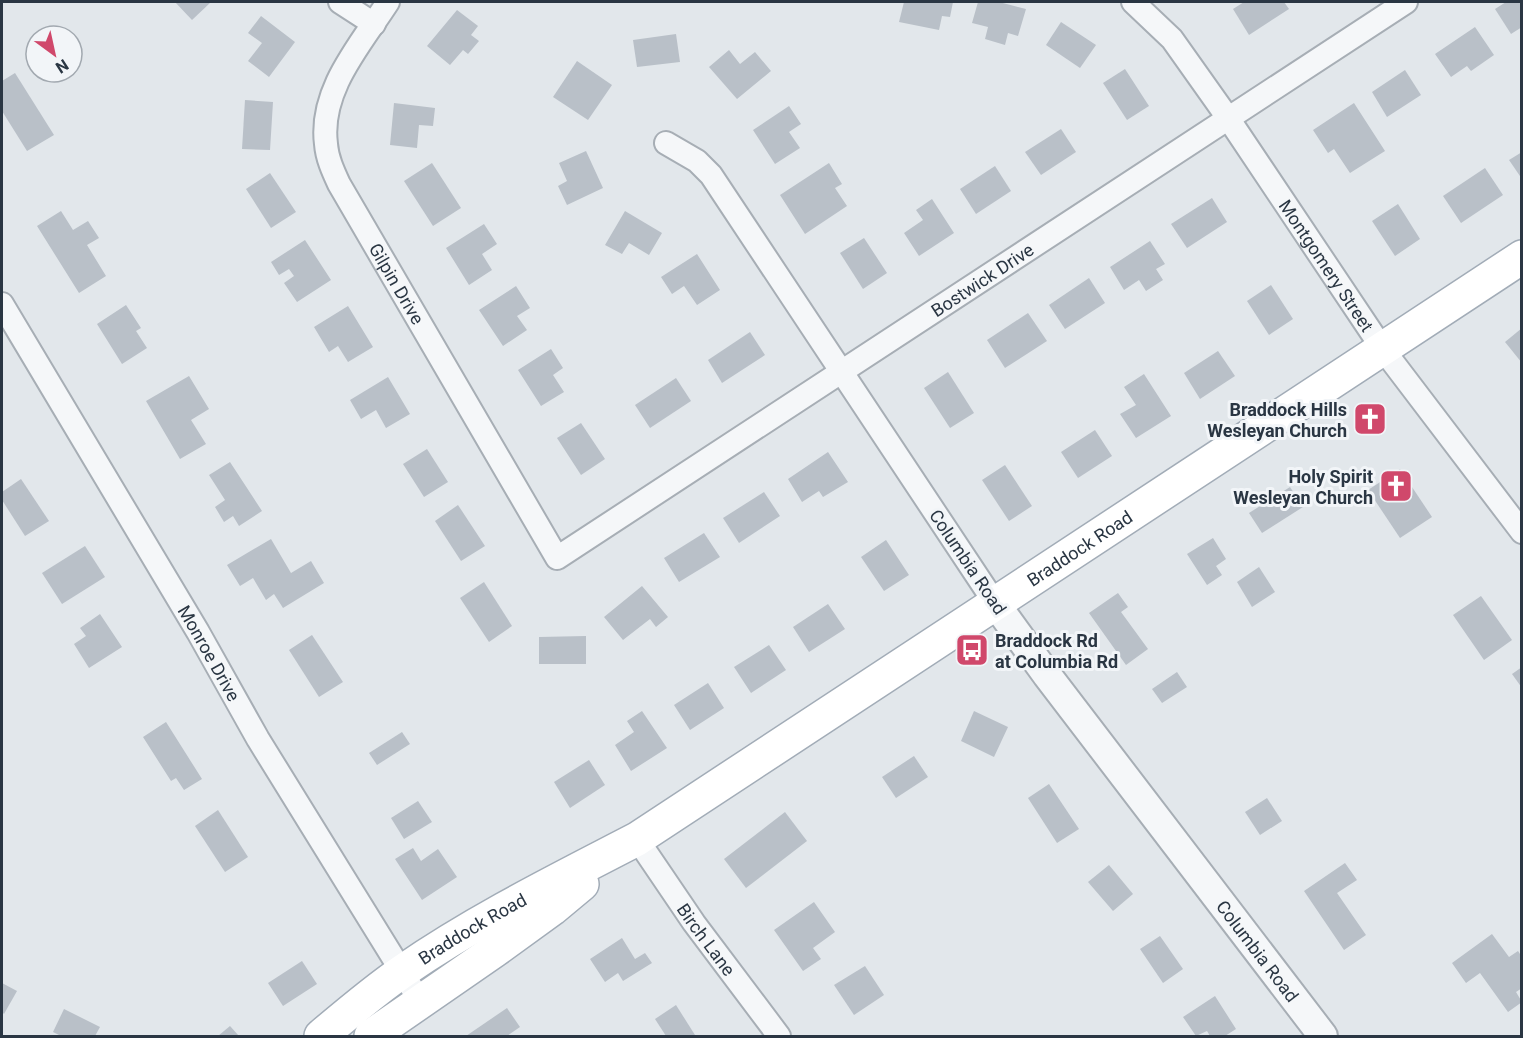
<svg xmlns="http://www.w3.org/2000/svg" width="1523" height="1038" viewBox="0 0 1523 1038" font-family="Roboto,sans-serif">
	<style>
		.building { fill: #b9c0c8 }
		.lines { fill: none; stroke-linecap: round; stroke-linejoin: round }
		.minor-casing { stroke: #a7aeb5; stroke-width: 26 }
		.tertiary-casing { stroke: #a7aeb5; stroke-width: 32 }
		.primary-casing { stroke: #a2acb7; stroke-width: 36 }
		.minor { stroke: #f5f7f9; stroke-width: 22 }
		.tertiary { stroke: #f5f7f9; stroke-width: 28 }
		.primary { stroke: #fff; stroke-width: 33 }
		.labels { text-anchor: middle; dominant-baseline: central; stroke-width: 6; stroke-linejoin: round; paint-order: stroke }
		.street-label { font-size: 18px; fill: #2a3643; stroke: #f2f5f8 }
		.poi-label { font-size: 18px; font-weight: bold; fill: #2a3643; stroke: #f2f5f8; text-anchor: end }
	</style>
	<rect width="100%" height="100%" fill="#e2e7eb"/>
	<g class="building">
		<polygon points="175,2 211,2 192,20"/>
		<polygon points="904,2 953,2 950,17 942,16 939,30 899,22"/>
		<polygon points="978,2 999,2 1026,9 1018,36 1008,33 1005,45 985,39 988,27 972,23"/>
		<polygon points="1244,2 1284,2 1289,9 1249,35 1233,9"/>
		<polygon points="1506,2 1522,2 1522,27 1511,34 1495,9"/>
		<polygon points="457,10 478,26 471,35 479,41 468,54 463,50 450,65 427,46"/>
		<polygon points="261,16 295,42 269,77 248,61 262,43 248,33"/>
		<polygon points="1061,22 1096,45 1080,68 1046,45"/>
		<polygon points="1475,27 1494,55 1471,71 1467,66 1451,77 1435,54"/>
		<polygon points="676,34 680,62 637,67 633,40"/>
		<polygon points="729,50 740,64 755,52 771,71 737,99 709,67"/>
		<polygon points="577,61 612,85 588,120 553,97"/>
		<polygon points="1125,69 1149,106 1127,120 1103,83"/>
		<polygon points="1405,70 1421,95 1387,117 1372,92"/>
		<polygon points="15,73 54,135 27,151 2,111 2,81"/>
		<polygon points="245,100 273,102 270,150 242,149"/>
		<polygon points="394,103 435,108 433,126 419,125 417,148 390,145"/>
		<polygon points="1354,103 1385,151 1350,173 1334,149 1328,153 1313,130"/>
		<polygon points="789,106 801,124 789,132 800,148 775,164 753,130"/>
		<polygon points="1061,129 1076,152 1041,175 1025,152"/>
		<polygon points="586,151 603,188 567,205 558,186 567,181 559,163"/>
		<polygon points="1522,152 1522,179 1509,160"/>
		<polygon points="432,163 461,208 433,226 404,181"/>
		<polygon points="829,163 842,184 835,188 847,206 805,234 780,195"/>
		<polygon points="995,166 1011,191 976,214 960,189"/>
		<polygon points="1485,168 1503,195 1461,223 1443,196"/>
		<polygon points="270,173 296,212 271,228 246,189"/>
		<polygon points="1212,198 1227,222 1187,248 1171,224"/>
		<polygon points="932,199 954,233 919,256 904,233 923,220 916,210"/>
		<polygon points="1398,204 1420,239 1395,256 1372,221"/>
		<polygon points="61,211 73,230 88,221 99,238 87,245 106,276 79,293 37,226"/>
		<polygon points="625,211 662,233 649,255 629,243 622,254 605,245"/>
		<polygon points="484,224 497,244 482,254 492,270 469,285 446,248"/>
		<polygon points="864,238 887,273 863,289 840,253"/>
		<polygon points="305,240 331,280 297,302 284,283 294,276 289,269 279,275 271,262"/>
		<polygon points="1150,241 1165,264 1156,269 1163,280 1146,291 1139,280 1124,290 1110,267"/>
		<polygon points="697,254 720,290 697,305 684,286 672,294 661,277"/>
		<polygon points="1089,278 1105,303 1065,329 1049,305"/>
		<polygon points="1271,285 1293,319 1269,335 1247,301"/>
		<polygon points="516,286 530,308 517,316 527,330 503,346 479,310"/>
		<polygon points="126,305 141,328 136,331 147,348 122,364 97,324"/>
		<polygon points="348,306 373,347 348,362 338,346 329,352 314,327"/>
		<polygon points="1028,313 1047,341 1005,368 987,340"/>
		<polygon points="1522,328 1522,363 1505,342"/>
		<polygon points="750,332 765,355 722,383 708,360"/>
		<polygon points="551,349 563,368 553,375 564,392 541,406 518,370"/>
		<polygon points="1218,351 1235,376 1200,399 1184,373"/>
		<polygon points="948,372 974,413 950,428 924,388"/>
		<polygon points="1144,374 1171,416 1136,438 1120,414 1136,405 1124,387"/>
		<polygon points="189,376 209,409 191,420 206,444 180,459 146,401"/>
		<polygon points="388,377 410,414 386,428 376,410 361,419 350,400"/>
		<polygon points="676,378 691,401 650,428 635,405"/>
		<polygon points="581,423 605,459 581,475 557,438"/>
		<polygon points="1095,430 1112,456 1078,478 1061,452"/>
		<polygon points="427,449 448,482 424,497 403,464"/>
		<polygon points="828,452 848,482 823,497 819,491 802,502 788,479"/>
		<polygon points="230,462 262,511 239,526 233,516 224,522 215,507 225,500 209,475"/>
		<polygon points="1005,465 1032,506 1009,521 982,480"/>
		<polygon points="1400,469 1432,517 1400,538 1368,490"/>
		<polygon points="21,479 49,521 25,536 2,500 2,492"/>
		<polygon points="1290,487 1303,507 1262,533 1249,513"/>
		<polygon points="764,492 780,516 739,543 723,518"/>
		<polygon points="458,505 485,546 461,561 435,521"/>
		<polygon points="704,533 720,557 679,582 664,558"/>
		<polygon points="1213,538 1226,559 1216,566 1222,575 1207,585 1187,554"/>
		<polygon points="271,539 291,573 311,561 324,583 283,608 274,594 266,600 253,578 240,586 227,565"/>
		<polygon points="886,540 909,575 884,591 861,557"/>
		<polygon points="85,546 105,577 62,604 42,573"/>
		<polygon points="1259,567 1275,592 1252,607 1237,582"/>
		<polygon points="484,582 512,626 489,642 460,598"/>
		<polygon points="642,586 668,617 656,627 650,619 623,640 604,617"/>
		<polygon points="1118,593 1128,607 1121,612 1148,649 1126,665 1089,613"/>
		<polygon points="1481,596 1512,640 1484,660 1453,615"/>
		<polygon points="828,604 845,629 809,652 793,627"/>
		<polygon points="100,614 122,647 89,668 74,644 86,636 80,628"/>
		<polygon points="312,635 343,682 319,697 289,650"/>
		<polygon points="586,636 586,664 539,664 539,637"/>
		<polygon points="769,645 786,670 751,693 734,667"/>
		<polygon points="1522,667 1522,688 1512,674"/>
		<polygon points="1177,672 1187,687 1162,703 1152,689"/>
		<polygon points="708,683 724,708 690,730 674,705"/>
		<polygon points="642,711 667,748 631,771 615,745 634,732 627,721"/>
		<polygon points="974,711 1008,727 994,757 961,741"/>
		<polygon points="166,722 202,779 184,790 176,778 171,781 143,737"/>
		<polygon points="402,732 410,744 377,765 369,753"/>
		<polygon points="914,756 928,777 896,798 882,777"/>
		<polygon points="589,760 605,785 570,808 554,782"/>
		<polygon points="1049,784 1079,829 1057,843 1028,798"/>
		<polygon points="1267,798 1282,821 1260,835 1245,812"/>
		<polygon points="418,801 432,822 404,839 391,818"/>
		<polygon points="218,810 248,857 225,872 195,826"/>
		<polygon points="785,812 807,841 746,888 724,859"/>
		<polygon points="413,848 421,861 438,849 457,877 422,900 395,859"/>
		<polygon points="1345,863 1357,880 1337,893 1366,935 1344,950 1304,891"/>
		<polygon points="1109,865 1133,894 1113,911 1088,882"/>
		<polygon points="814,902 835,932 813,948 821,959 803,971 774,930"/>
		<polygon points="1492,934 1509,957 1518,951 1522,957 1522,988 1516,992 1522,1002 1508,1012 1480,973 1466,983 1452,963"/>
		<polygon points="1160,936 1183,969 1163,983 1140,949"/>
		<polygon points="622,938 635,959 645,953 652,963 623,981 618,973 605,982 590,959"/>
		<polygon points="302,961 317,984 283,1006 268,983"/>
		<polygon points="865,966 884,995 854,1015 834,985"/>
		<polygon points="2,983 17,991 4,1014 2,1012"/>
		<polygon points="1215,996 1236,1029 1225,1036 1210,1036 1207,1031 1196,1036 1183,1017"/>
		<polygon points="676,1005 695,1035 693,1036 666,1036 655,1019"/>
		<polygon points="507,1008 520,1027 507,1036 466,1036"/>
		<polygon points="64,1009 100,1027 95,1036 61,1036 53,1032"/>
		<polygon points="230,1026 239,1036 218,1036"/>
	</g>
	<g class="lines">
		<g class="minor-casing">
			<g id="minor">
				<polyline points="340,2 374,24"/>
				<path id="s1" d="M388,2C361,44 319,90 326,144C327,158 333,171 339,184L557,558L1406,2"/>
				<path id="s2" d="M1133,2L1172,39L1228,118L1382,348L1522,532"/>
				<polyline points="666,143 697,161 711,175 995,603"/>
				<path id="s3" d="M2,304L198,632L258,739L420,1001"/>
				<path id="s4" d="M637,839L694,923L779,1036"/>
			</g>
		</g>
		<g class="tertiary-casing">
			<g id="tertiary">
				<path id="s5" d="M995,603L1047,675L1323,1036"/>
			</g>
		</g>
		<g class="primary-casing">
			<g id="primary">
				<path id="s6" d="M321,1036C347,1014 374,991 403,971C477,920 558,880 637,839L1522,257"/>
				<polyline points="371,1036 494,951 552,909 582,884"/>
			</g>
		</g>
		<use href="#minor" class="minor"/>
		<use href="#tertiary" class="tertiary"/>
		<use href="#primary" class="primary"/>
	</g>
	<defs>
		<g id="church-square" transform="scale(1.725)"><rect x="-9" y="-9" width="18" height="18" rx="4" fill="#d0486b" stroke="#f2f5f8"/><path d="M-1.2-6h2.4v3.5h3.3v2.4h-3.3V6h-2.4V-.1h-3.3v-2.4h3.3Z" fill="#fff"/></g>
		<g id="bus-square" transform="scale(1.725)"><rect x="-9" y="-9" width="18" height="18" rx="4" fill="#d0486b" stroke="#f2f5f8"/><path d="M-5-6H5V4H4V6H2V4H-2V6H-4V4H-5ZM-3.5-4V0h7V-4ZM-3.5 1.2v1.5H-2V1.2ZM2 1.2v1.5H3.5V1.2Z" fill="#fff"/></g>
	</defs>
	<g fill-rule="evenodd">
		<use href="#church-square" x="1370" y="419"/>
		<use href="#church-square" x="1396" y="486"/>
		<use href="#bus-square" x="972" y="650"/>
	</g>
	<g class="labels">
		<g class="street-label">
			<text stroke="none"><textPath href="#s2" startOffset="328">Montgomery Street</textPath></text>
			<text stroke="none"><textPath href="#s1" startOffset="1142">Bostwick Drive</textPath></text>
			<text stroke="none"><textPath href="#s1" startOffset="316">Gilpin Drive</textPath></text>
			<text stroke="none"><textPath href="#s6" startOffset="903">Braddock Road</textPath></text>
			<text transform="translate(968 562) rotate(56)">Columbia Road</text>
			<text stroke="none"><textPath href="#s3" startOffset="406">Monroe Drive</textPath></text>
			<text stroke="none"><textPath href="#s6" startOffset="186">Braddock Road</textPath></text>
			<text stroke="none"><textPath href="#s4" startOffset="122">Birch Lane</textPath></text>
			<text stroke="none"><textPath href="#s5" startOffset="436">Columbia Road</textPath></text>
		</g>
		<g class="poi-label">
			<text x="1347" y="409">Braddock Hills<tspan x="1347" dy="21">Wesleyan Church</tspan></text>
			<text x="1373" y="476">Holy Spirit<tspan x="1373" dy="21">Wesleyan Church</tspan></text>
			<text x="995" y="640" text-anchor="start">Braddock Rd<tspan x="995" dy="21">at Columbia Rd</tspan></text>
		</g>
	</g>
	<rect width="1523" height="1038" fill="none" stroke="#2a3643" stroke-width="6"/>
	<g transform="translate(54 54) rotate(147)"><circle r="28" fill="#f2f5f8" stroke="#a2a9b0" stroke-width="1.5"/>
	<path d="M0-4.5L10 22L0 15L-10 22Z" fill="#d0486b"/>
	<text y="-9" font-size="16" font-weight="bold" text-anchor="middle" fill="#2a3643">N</text>
	</g>
</svg>
